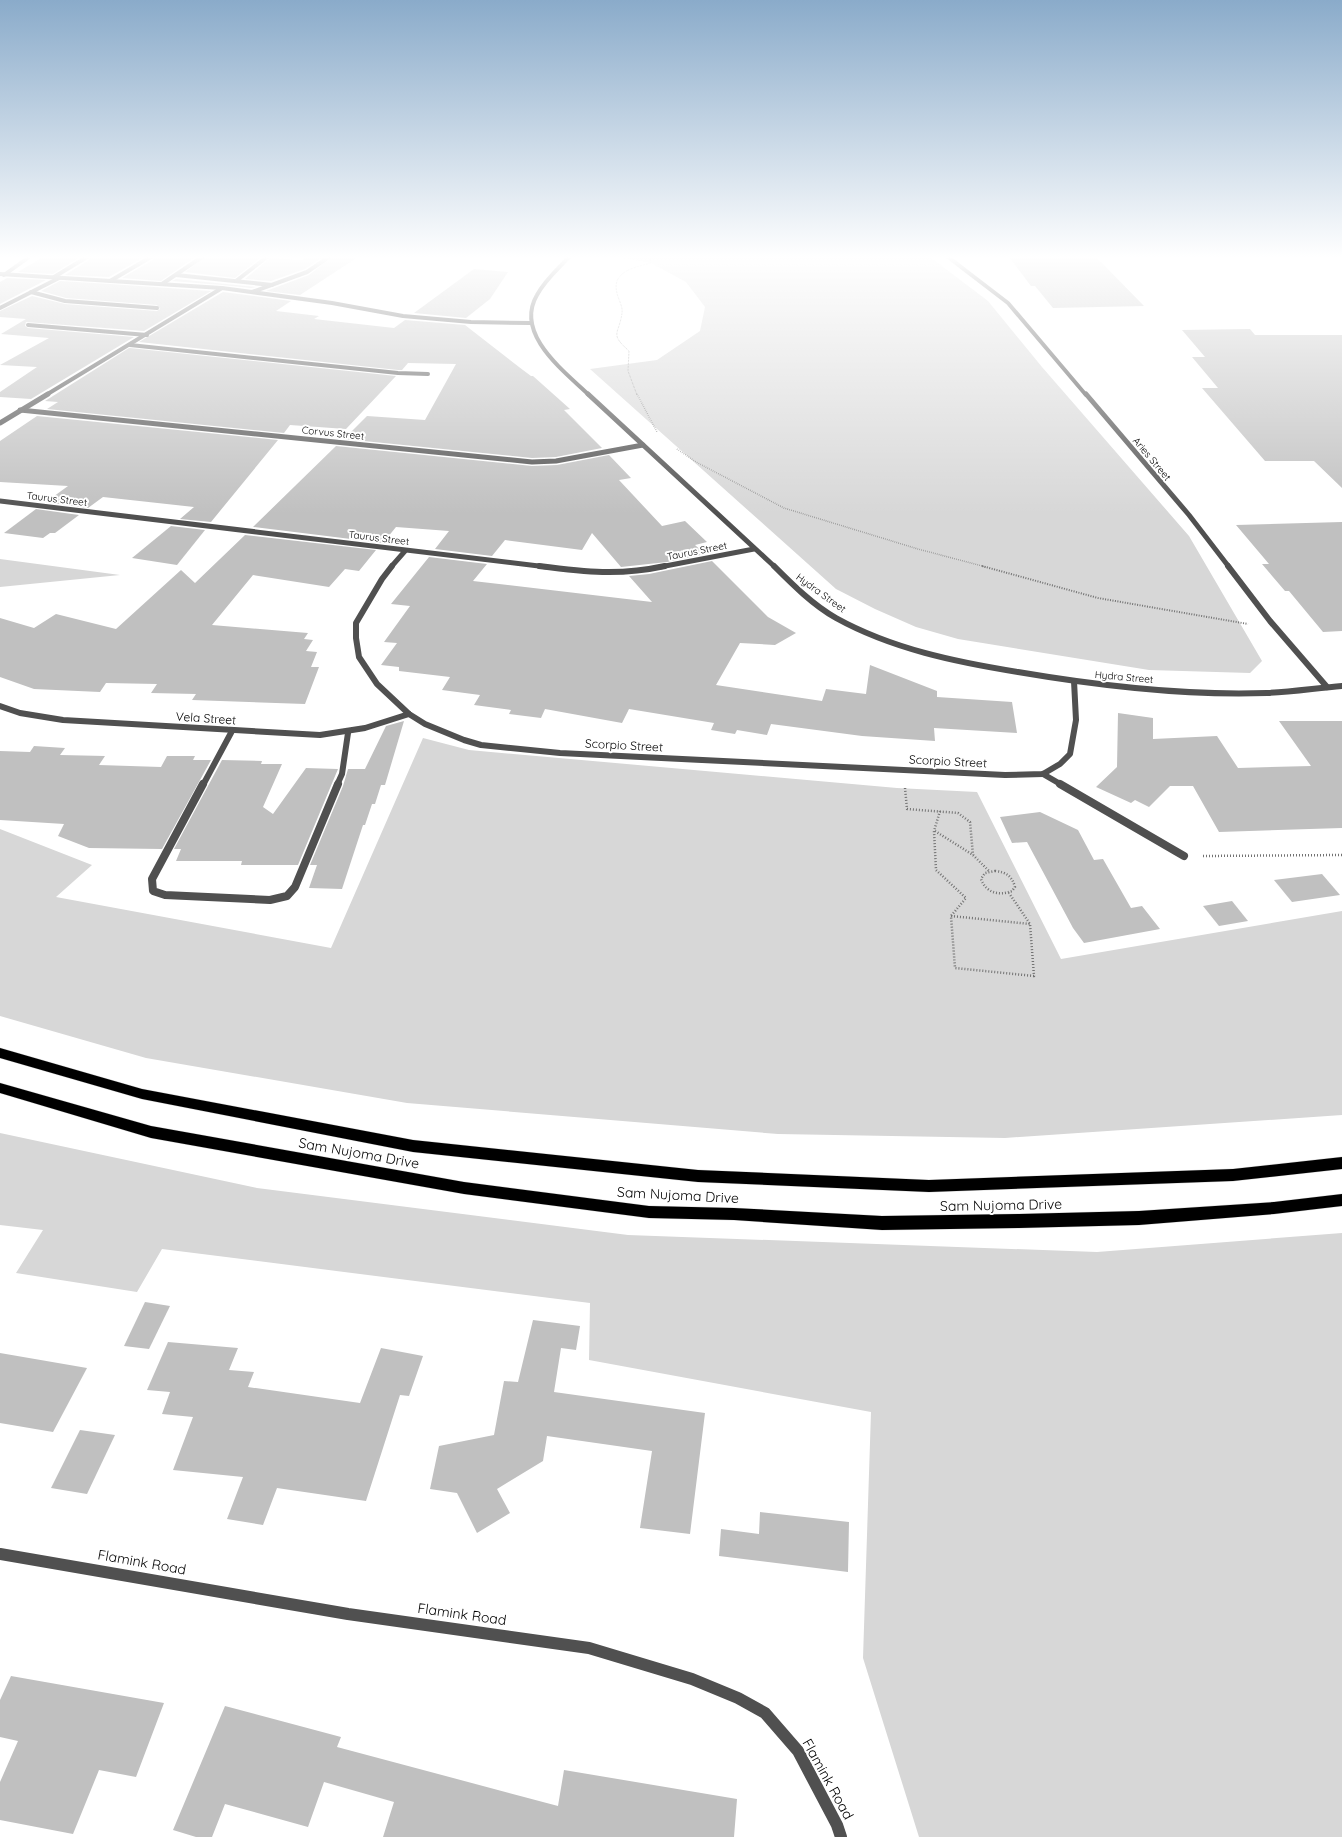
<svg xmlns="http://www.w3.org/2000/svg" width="1342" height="1837" viewBox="0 0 1342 1837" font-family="Quicksand,sans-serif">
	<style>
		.green { fill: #d7d7d7 }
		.building { fill: #c0c0c0 }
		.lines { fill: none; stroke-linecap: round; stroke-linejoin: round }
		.highway-casing { stroke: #dbdbdb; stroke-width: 1 }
		.path-far3 { stroke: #727272; stroke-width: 1; stroke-dasharray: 0.5 1; stroke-linecap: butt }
		.path-far2 { stroke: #727272; stroke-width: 1.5; stroke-dasharray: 0.5 1.5; stroke-linecap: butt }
		.path-far1 { stroke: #727272; stroke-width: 2; stroke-dasharray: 1 1.5; stroke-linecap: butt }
		.path { stroke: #727272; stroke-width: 2.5; stroke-dasharray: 1 2; stroke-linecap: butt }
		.lane { stroke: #505050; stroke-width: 4 }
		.street-far4 { stroke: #505050; stroke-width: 4 }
		.street-far3 { stroke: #505050; stroke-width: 5 }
		.street-far2 { stroke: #505050; stroke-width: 6 }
		.street-far1 { stroke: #505050; stroke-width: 8 }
		.street { stroke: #505050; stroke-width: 12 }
		.highway { fill: #000; fill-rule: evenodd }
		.labels { text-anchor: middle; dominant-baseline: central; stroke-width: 4; stroke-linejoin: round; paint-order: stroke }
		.far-street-label { font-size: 10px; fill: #000; stroke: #fff }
		.street-label { font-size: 12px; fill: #000; stroke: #fff }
		.near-street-label { font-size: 14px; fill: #000; stroke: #fff }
	</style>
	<rect width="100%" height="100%" fill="#fff"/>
	<g class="green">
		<polygon points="617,257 930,257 988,301 1042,367 1189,536 1262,661 1250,673 1149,670 958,639 916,627 875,609 836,589 590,369 657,360 700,331 705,307 686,282 651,263"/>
		<polygon points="0,559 120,575 0,587"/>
		<polygon points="423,738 469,750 897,788 977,792 1061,959 1342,911 1342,1115 1005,1138 778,1134 407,1103 146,1058 0,1016 0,829 92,865 56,897 331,948"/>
		<polygon points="0,1133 257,1188 628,1235 1097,1252 1342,1233 1342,1837 919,1837 863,1658 871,1412 589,1360 590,1303 162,1249 137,1292 16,1273 43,1230 0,1225"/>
	</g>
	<g class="building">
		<polygon points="43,257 80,257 53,274 18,272"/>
		<polygon points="90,257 144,257 109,277 65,275 89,260"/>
		<polygon points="154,257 195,257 161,281 122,278 153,260"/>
		<polygon points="205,257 248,257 260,258 235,278 185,272"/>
		<polygon points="305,257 323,257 305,269 271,281 245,279 270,258 303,260"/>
		<polygon points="332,257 358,257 300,295 266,291 309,275"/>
		<polygon points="1009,257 1096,257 1144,306 1053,308 1035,286 1031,286"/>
		<polygon points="474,269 508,272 490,299 466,318 414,313"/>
		<polygon points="7,278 46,280 0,304 0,282"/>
		<polygon points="176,279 256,287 251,288 222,285 172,281"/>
		<polygon points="60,281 110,284 211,291 144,331 26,322 25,326 28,328 134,337 31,399 0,397 0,392 37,367 0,365 49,338 1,334 26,319 0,317 0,311 32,296 65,304 157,311 160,309 157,305 66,298 41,291"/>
		<polygon points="223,292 291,301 276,311 319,316 314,319 394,328 405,320 465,325 519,367 531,376 533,376 570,409 564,410 602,448 556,457 532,458 344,439 367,416 425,420 456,364 408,363 402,370 398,370 139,342"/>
		<polygon points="1250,329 1255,335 1342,335 1342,488 1314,461 1265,461 1202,388 1218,388 1192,357 1205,357 1182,330"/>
		<polygon points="129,348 130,348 396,376 346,429 290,425 284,433 47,409 58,402 45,401"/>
		<polygon points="37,416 278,440 211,522 180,519 194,507 103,497 88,508 46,502 68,486 0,482 0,441"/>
		<polygon points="336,446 532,466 557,465 609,455 631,478 619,480 662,526 685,521 707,542 695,545 705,554 667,562 621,567 592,533 582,550 505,540 492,556 435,549 449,531 396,527 383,543 253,527"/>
		<polygon points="36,509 79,515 55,533 50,533 43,538 4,533"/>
		<polygon points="1342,522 1342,631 1323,632 1289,591 1285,591 1262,564 1269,564 1236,525"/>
		<polygon points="171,526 205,530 177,565 132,558"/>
		<polygon points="245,535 376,550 359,571 345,569 329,587 253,575 212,625 308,633 304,639 313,640 306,651 317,652 311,667 319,667 305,704 192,700 196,694 151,693 157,684 106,683 100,692 34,689 0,677 0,618 34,628 56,614 116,629 181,570 195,583"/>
		<polygon points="429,557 487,564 473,581 652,602 629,576 649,574 712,561 768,617 796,633 775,645 740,643 716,685 822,701 826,689 866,694 870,665 937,691 937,697 1012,702 1017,733 934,728 935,741 862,736 771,724 767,735 737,730 735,734 711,730 714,723 629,709 622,723 545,709 541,718 509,714 511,710 474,705 480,695 442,690 450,677 399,671 399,667 381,665 397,643 384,642 410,606 391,604"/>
		<polygon points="1118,713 1153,718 1153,739 1217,736 1238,768 1311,766 1279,721 1342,721 1342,828 1219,832 1193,786 1170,786 1149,807 1135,800 1131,803 1096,787 1117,767"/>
		<polygon points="404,721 385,785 381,785 375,804 372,804 365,825 363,825 342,889 309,888 317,865 310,865 343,786 348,769 365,769 386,726"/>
		<polygon points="34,746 65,748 60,755 105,756 99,765 161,767 167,756 195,756 193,760 211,760 162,849 89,848 58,836 64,824 0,820 0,751 30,752"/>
		<polygon points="222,760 262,761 261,764 282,764 263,807 273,814 306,768 338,769 298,865 241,865 242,861 176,861 181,849 174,849"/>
		<polygon points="1040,812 1078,830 1094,860 1103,859 1131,908 1142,906 1160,929 1084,943 1073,928 1027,842 1012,843 1000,817"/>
		<polygon points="1322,874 1340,895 1292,902 1274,880"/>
		<polygon points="1232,901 1248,921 1219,926 1203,906"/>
		<polygon points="145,1302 170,1306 149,1349 124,1346"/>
		<polygon points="533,1320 580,1326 576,1350 561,1348 554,1392 705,1413 690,1534 640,1528 652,1451 547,1436 543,1461 497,1489 510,1513 477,1533 457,1493 430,1489 439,1446 494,1435 504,1381 518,1382"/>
		<polygon points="168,1342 238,1348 229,1370 254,1372 248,1387 360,1403 381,1348 423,1356 409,1396 400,1395 366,1501 277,1488 263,1525 227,1519 243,1477 173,1470 193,1417 162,1414 170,1392 147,1390"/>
		<polygon points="0,1353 87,1368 53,1432 0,1423"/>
		<polygon points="80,1430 115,1435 87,1494 51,1488"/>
		<polygon points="760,1512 849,1522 848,1572 719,1556 721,1529 759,1534"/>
		<polygon points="11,1676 164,1703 136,1777 99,1770 73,1834 0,1820 0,1782 18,1741 0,1737 0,1700"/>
		<polygon points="225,1706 341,1737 337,1747 558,1806 564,1770 737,1799 734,1837 383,1837 394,1802 324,1782 308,1827 225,1804 212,1837 196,1837 173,1830"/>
	</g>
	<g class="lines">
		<g class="highway-casing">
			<g id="highway">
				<polygon points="0,1048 142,1089 413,1140 698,1170 929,1180 1233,1169 1342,1157 1342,1169 1233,1181 929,1192 698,1182 413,1152 142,1099 0,1058"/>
				<polygon points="0,1083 151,1126 464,1182 649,1206 734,1208 882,1216 1019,1214 1139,1211 1274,1202 1342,1194 1342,1206 1274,1214 1139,1225 1019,1228 882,1230 734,1220 649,1218 464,1194 151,1138 0,1093"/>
			</g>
		</g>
		<path class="path-far3" d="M637,395L628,371L629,351C609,333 619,335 622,313C623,306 618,299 617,293C611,271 636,267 651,263L650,257"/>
		<g class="path-far2">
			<polyline points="637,394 657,432"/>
			<polyline points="677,449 696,462 784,508 918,549 986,567"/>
		</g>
		<polyline class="path-far1" points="982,566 1098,598 1248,624"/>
		<g class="path">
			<polyline points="905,788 907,809 958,813 970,822 973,855"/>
			<polyline points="940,811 934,831 936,870 966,898 951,916 955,968 1034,976 1030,924 1009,893"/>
			<polyline points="935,831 973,855 990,872"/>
			<polyline points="1203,856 1342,855"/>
			<path d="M995,871C1006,872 1012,876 1015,887L1012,891C999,896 986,893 981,879L985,873Z"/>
			<polyline points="951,916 1030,924"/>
		</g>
		<g class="lane">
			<polyline points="4,275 29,257"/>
			<polyline points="176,275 272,285"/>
			<polyline points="54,277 87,257"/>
			<polyline points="110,281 151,257"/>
			<polyline points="236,281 267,257"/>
			<polyline points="162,284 202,257"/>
			<polyline points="31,292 65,301 157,308"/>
			<polyline points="252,292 307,272 329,257"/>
			<polyline points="28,325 147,335"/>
		</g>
		<g class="street-far4">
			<path d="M569,257C558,269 545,280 537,295C514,334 564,371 589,395"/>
			<polyline points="948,257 1008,303 1086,395"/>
			<polyline points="0,274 222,288 332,303 403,316 471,322 530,323"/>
			<polyline points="0,308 59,278"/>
			<polyline points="130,345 398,373 428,374"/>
			<polyline points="46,395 222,288"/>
		</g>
		<g class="street-far3">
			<polyline points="588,394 775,567"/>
			<polyline points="1086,394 1189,515 1229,567"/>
			<polyline points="20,410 532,462 556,461 643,445"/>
			<polyline points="0,423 48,394"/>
			<polyline points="0,501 547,567"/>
			<polyline points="391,567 405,551"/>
			<polyline points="660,567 754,549"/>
		</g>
		<g class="street-far2">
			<polyline points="392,566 382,579 356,623 356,638 359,657 377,684 409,714 425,724 464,740 481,745 560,753 1005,775 1043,774 1060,764 1070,754 1076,720 1074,681"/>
			<path d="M539,566C586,572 619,576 665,566"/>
			<path d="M774,566C793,585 813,605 836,618C892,649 956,662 1018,672C1100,686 1184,696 1267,693C1292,692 1317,688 1342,686"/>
			<polyline points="1228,566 1270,621 1327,687"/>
			<polyline points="0,706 20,713 63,720 320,735 365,728 409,714"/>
			<polyline points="1043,774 1062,785"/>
			<polyline points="203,785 232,731"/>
			<polyline points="337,785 342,774 348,733"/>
		</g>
		<g class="street-far1">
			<polyline points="203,784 152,879 153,891 165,895 270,900 287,896 295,887 338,784"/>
			<polyline points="1060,784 1184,856"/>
		</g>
		<polyline class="street" points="0,1554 348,1614 589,1648 692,1679 738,1698 765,1713 798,1751 837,1825 841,1837"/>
		<use href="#highway" class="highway"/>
	</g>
	<linearGradient id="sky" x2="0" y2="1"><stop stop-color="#8aabca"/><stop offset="0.5" stop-color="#fff"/><stop offset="1" stop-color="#fff" stop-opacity="0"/></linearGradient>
	<rect width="1342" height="514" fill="url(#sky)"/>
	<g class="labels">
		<g class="far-street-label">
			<text transform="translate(333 433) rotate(6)">Corvus Street</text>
			<text transform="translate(1152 459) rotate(50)">Aries Street</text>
			<text transform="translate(57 499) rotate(7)">Taurus Street</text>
			<text transform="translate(379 538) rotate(7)">Taurus Street</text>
			<text transform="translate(697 551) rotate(-11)">Taurus Street</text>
			<text transform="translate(821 593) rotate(36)">Hydra Street</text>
			<text transform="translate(1124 677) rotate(5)">Hydra Street</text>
		</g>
		<g class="street-label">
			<text transform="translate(206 718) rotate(4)">Vela Street</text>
			<text transform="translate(624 745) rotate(3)">Scorpio Street</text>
			<text transform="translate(948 761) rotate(3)">Scorpio Street</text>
		</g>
		<g class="near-street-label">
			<text transform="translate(359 1153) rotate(10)">Sam Nujoma Drive</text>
			<text transform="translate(678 1195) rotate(3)">Sam Nujoma Drive</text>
			<text transform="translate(1001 1205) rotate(-1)">Sam Nujoma Drive</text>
			<text transform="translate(142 1562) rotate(10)">Flamink Road</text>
			<text transform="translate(462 1614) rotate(8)">Flamink Road</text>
			<text transform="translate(828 1779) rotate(61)">Flamink Road</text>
		</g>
	</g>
</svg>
